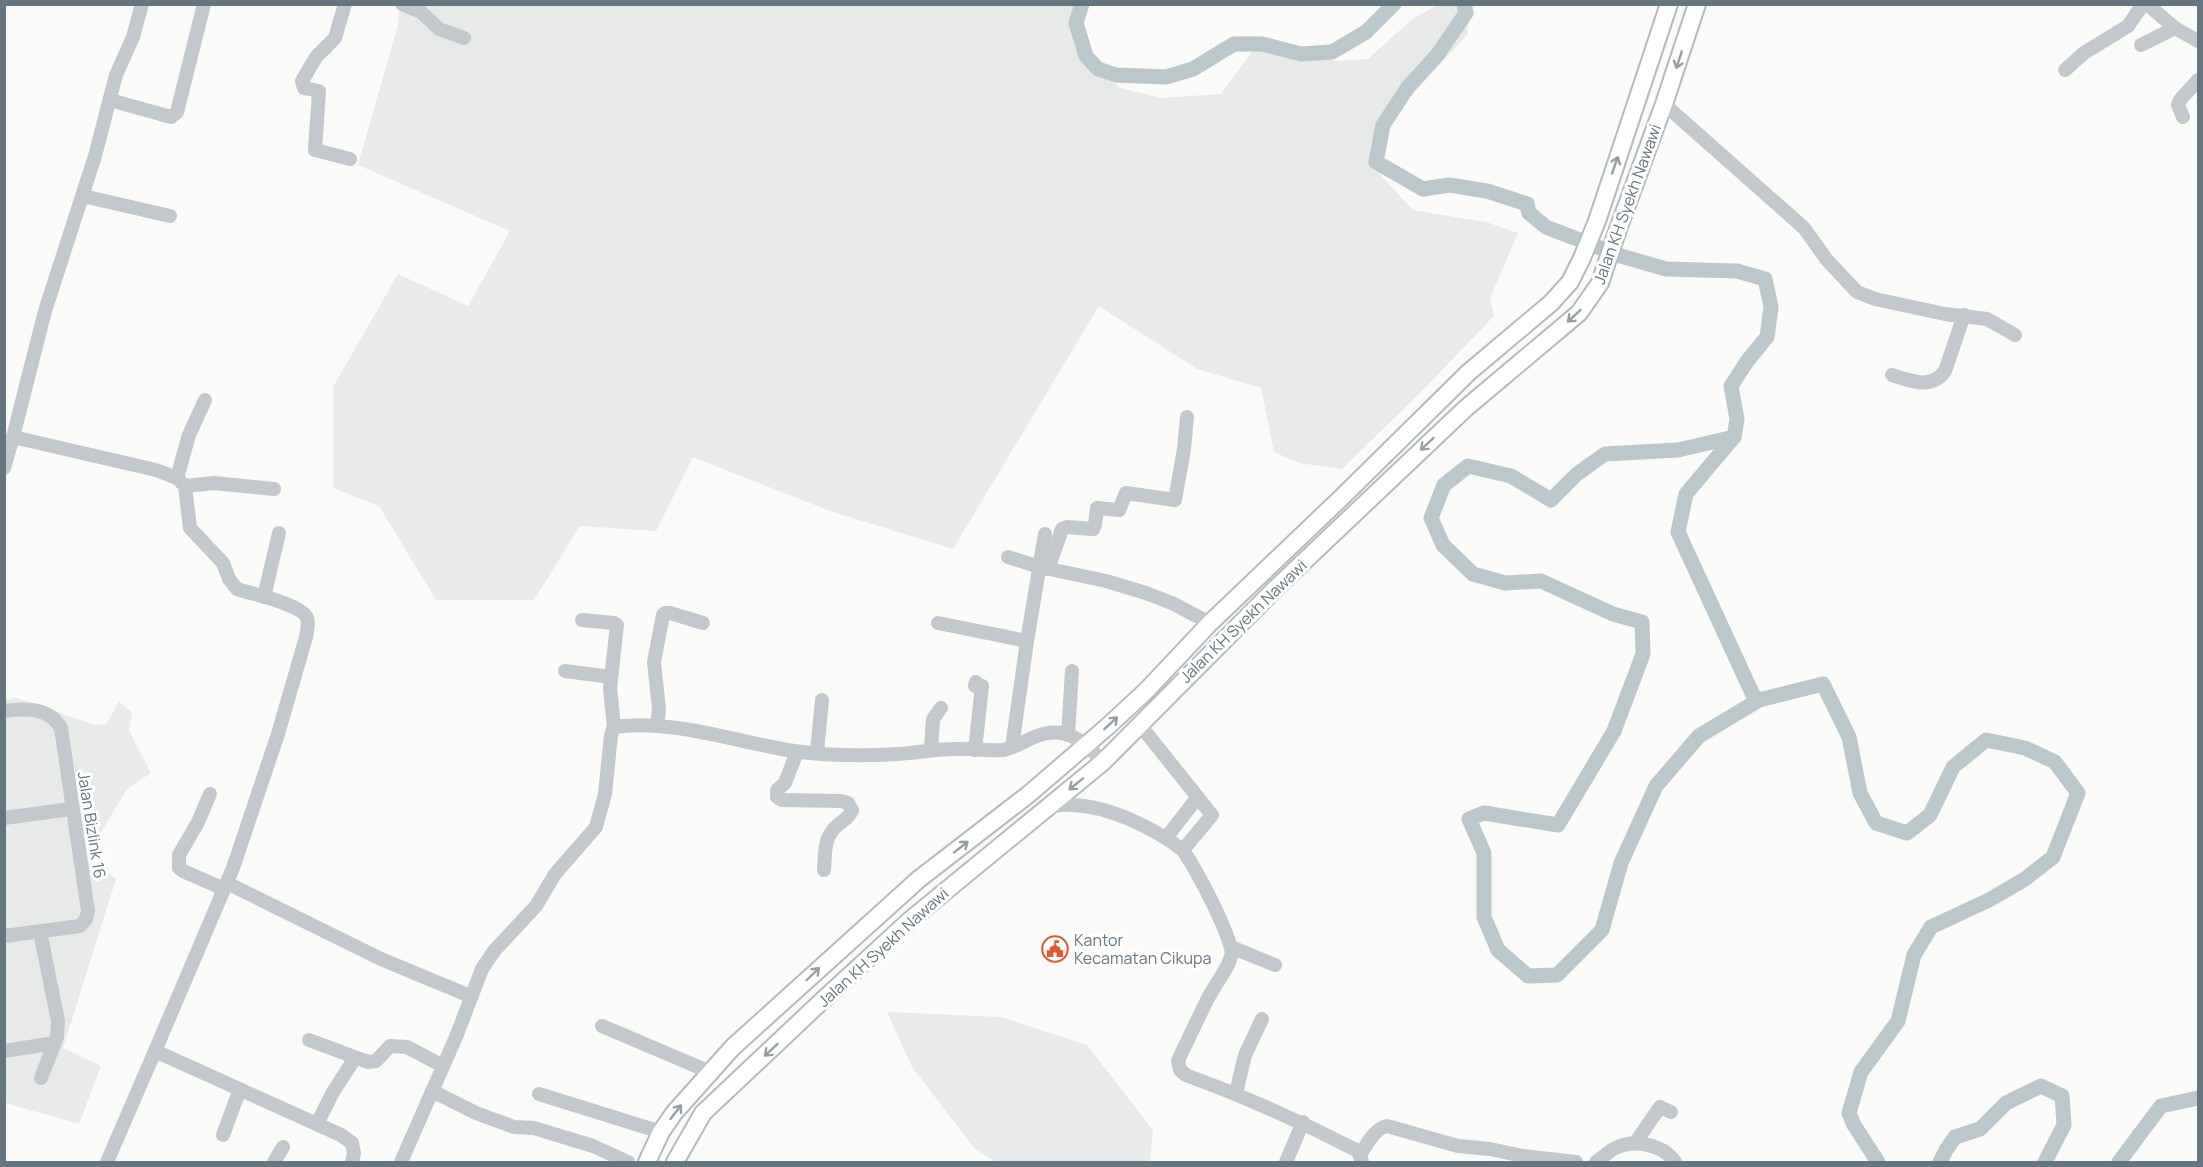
<svg xmlns="http://www.w3.org/2000/svg" width="2203" height="1167" viewBox="0 0 2203 1167" font-family="Manrope,sans-serif">
	<style>
		.built { fill: #e8e9e9 }
		.lines { fill: none; stroke-linecap: round; stroke-linejoin: round }
		.river { stroke: #bbc7cb; stroke-width: 15 }
		.major-casing { stroke: #b5babe; stroke-width: 20 }
		.minor { stroke: #c3c8cc; stroke-width: 14 }
		.major { stroke: #fff; stroke-width: 16 }
		.oneway { stroke: #939fa8 }
		.labels { text-anchor: middle; dominant-baseline: central; stroke-width: 6; stroke-linejoin: round; paint-order: stroke }
		.street-label { font-size: 16px; fill: #657683; stroke: #fff }
		.poi-label { font-size: 16px; fill: #657683; stroke: #fff; text-anchor: start }
	</style>
	<rect width="100%" height="100%" fill="#fafaf8"/>
	<g class="built">
		<polygon points="400,5 1083,5 1082,40 1093,65 1120,88 1161,98 1221,94 1252,52 1277,42 1336,61 1368,59 1411,20 1437,5 1453,5 1467,10 1468,34 1389,120 1374,150 1382,177 1413,210 1486,222 1518,233 1490,298 1494,316 1421,392 1342,469 1299,463 1274,452 1261,388 1197,369 1099,306 953,549 830,511 693,457 656,531 580,526 534,600 436,600 379,506 333,488 333,387 398,274 468,306 510,231 358,165 397,28"/>
		<polygon points="17,698 95,725 106,724 119,702 132,713 129,731 151,773 127,789 87,856 116,879 63,1048 101,1066 79,1124 5,1103 4,699"/>
		<polygon points="887,1012 1001,1017 1087,1045 1153,1130 1150,1162 996,1162 975,1149 912,1067"/>
	</g>
	<g class="lines">
		<g class="river">
			<polyline points="1082,4 1076,23 1086,56 1098,69 1116,75 1166,77 1193,69 1234,44 1262,44 1301,54 1332,52 1366,32 1394,4"/>
			<polyline points="1464,4 1466,13 1438,54 1408,87 1383,125 1376,162 1423,189 1449,185 1487,191 1527,204 1529,213 1546,227 1621,256 1666,269 1737,271 1765,279 1771,307 1767,337 1748,360 1731,386 1737,419 1734,437 1678,450 1605,454 1577,474 1551,500 1511,476 1468,466 1444,485 1431,518 1443,545 1473,574 1505,583 1541,581 1613,614 1642,622 1643,654 1614,731 1558,825 1484,813 1469,819 1484,853 1484,917 1498,950 1528,976 1557,975 1602,930 1621,863 1656,786 1699,736 1759,700 1823,684 1849,737 1860,793 1876,823 1907,833 1930,815 1953,767 1986,740 2025,748 2055,762 2078,793 2053,857 2025,879 1989,900 1931,927 1914,955 1898,1021 1861,1072 1849,1113 1854,1125 1878,1162"/>
			<polyline points="1734,437 1686,494 1678,532 1753,695 1759,700"/>
			<polyline points="1940,1162 1946,1150 1955,1137 1980,1129 2006,1103 2041,1086 2062,1096 2064,1125 2045,1162"/>
			<polyline points="2119,1162 2161,1106 2198,1098"/>
		</g>
		<g class="major-casing">
			<g id="major">
				<polyline points="647,1162 661,1132 674,1113 733,1047 919,879 1029,794 1107,727 1146,691 1210,623 1340,499 1469,372 1551,303 1570,282 1582,258 1597,221 1669,4"/>
				<polyline points="675,1162 703,1113 824,999 909,921 1103,762 1277,587 1466,408 1579,313 1600,283 1617,232 1664,104 1697,4"/>
			</g>
		</g>
		<g class="minor">
			<path d="M142,4L133,37L116,75L95,156L45,311L13,437L156,470L177,478L185,486L190,528L223,563L229,579L237,589C252,594 301,604 307,618C309,624 307,631 306,637L278,734L233,868L155,1051L341,1135L352,1143L354,1153L352,1162"/>
			<polyline points="345,4 335,38 316,57 302,81 304,88 319,91 315,150 350,159"/>
			<polyline points="402,4 421,12 439,29 464,38"/>
			<polyline points="2147,4 2175,28 2198,41"/>
			<polyline points="2141,45 2175,28"/>
			<polyline points="2065,70 2084,53 2128,26 2143,4"/>
			<polyline points="110,100 171,117 177,112 204,4"/>
			<polyline points="1664,104 1804,228 1827,260 1857,292 1875,299 1945,314 1987,319 2015,335"/>
			<polyline points="2183,117 2178,105 2180,100 2198,80"/>
			<polyline points="83,196 170,216"/>
			<path d="M1892,375C1911,381 1931,390 1945,371L1964,315"/>
			<polyline points="4,468 13,437"/>
			<polyline points="177,478 189,435 205,400"/>
			<polyline points="185,486 214,483 274,489"/>
			<polyline points="1008,557 1040,567 1106,581 1146,593 1174,604 1210,623"/>
			<polyline points="1048,569 1062,529 1067,527 1093,529 1095,525 1097,508 1119,510 1126,493 1175,500 1184,449 1187,417"/>
			<polyline points="264,597 279,533"/>
			<path d="M582,620L614,623L617,625L610,688L614,727C675,719 735,742 794,751C828,756 865,756 899,754C917,753 934,749 953,749C970,748 986,751 1003,750C1015,748 1026,740 1037,736C1066,725 1085,742 1103,762"/>
			<polyline points="938,623 1027,641"/>
			<polyline points="565,671 611,677"/>
			<path d="M4,711C25,708 49,707 61,728L88,911L86,919L80,926L4,936"/>
			<path d="M1140,725L1212,815L1183,850C1197,871 1228,929 1232,953L1228,965L1208,998L1182,1052L1178,1061L1180,1070L1186,1075C1246,1097 1302,1122 1358,1151L1362,1162"/>
			<polyline points="657,726 659,709 654,662 663,615 665,613 670,613 703,623"/>
			<polyline points="1068,735 1072,671"/>
			<polyline points="1012,747 1027,641 1045,534"/>
			<polyline points="931,749 933,719 941,708"/>
			<polyline points="975,750 982,686 975,686 976,682"/>
			<path d="M797,752L785,783L777,790V797L782,800L841,801L848,803L852,810C848,821 838,822 832,831C824,842 825,857 824,870"/>
			<polyline points="817,752 822,700"/>
			<polyline points="210,794 198,822 179,855 179,868 183,871 224,889"/>
			<path d="M1049,807C1056,806 1064,804 1072,805C1110,806 1153,828 1183,850"/>
			<polyline points="4,818 71,809"/>
			<polyline points="1166,838 1197,798"/>
			<polyline points="227,883 381,959 470,996"/>
			<polyline points="40,932 58,1021 57,1037 41,1078"/>
			<polyline points="1231,947 1275,965"/>
			<polyline points="602,1026 710,1072"/>
			<polyline points="309,1040 368,1062 376,1061 390,1046 407,1047 443,1066"/>
			<polyline points="4,1051 55,1043"/>
			<polyline points="432,1091 476,1113 514,1127 534,1128 593,1146 628,1162"/>
			<polyline points="1236,1093 1245,1055 1262,1019"/>
			<polyline points="539,1094 661,1132"/>
			<polyline points="317,1124 333,1092 355,1058"/>
			<polyline points="223,1135 240,1089"/>
			<polyline points="1635,1143 1660,1107 1671,1112"/>
			<path d="M1360,1155C1367,1144 1374,1129 1387,1126L1458,1146L1490,1149L1523,1156L1576,1162"/>
			<polyline points="107,1162 155,1051"/>
			<polyline points="274,1162 283,1147"/>
			<polyline points="401,1162 456,1037 482,969 494,951 536,906 555,874 596,827 605,794 611,735 614,727"/>
			<polyline points="1286,1162 1303,1122"/>
			<path d="M1596,1162C1602,1158 1608,1152 1615,1148C1634,1139 1663,1144 1675,1162"/>
		</g>
		<use href="#major" class="major"/>
	</g>
	<defs><path id="oneway-shaft" d="M-6 0H5M1.5-3L5.5 0L1.5 3" fill="none" stroke-width="1.6" stroke-linecap="round" stroke-linejoin="round" transform="scale(1.5)"/></defs>
	<g class="oneway">
		<use href="#oneway-shaft" transform="translate(1679 60) rotate(108)"/>
		<use href="#oneway-shaft" transform="translate(1615 165) rotate(-71)"/>
		<use href="#oneway-shaft" transform="translate(1574 316) rotate(137)"/>
		<use href="#oneway-shaft" transform="translate(1427 444) rotate(137)"/>
		<use href="#oneway-shaft" transform="translate(1111 723) rotate(-43)"/>
		<use href="#oneway-shaft" transform="translate(1076 784) rotate(141)"/>
		<use href="#oneway-shaft" transform="translate(961 847) rotate(-38)"/>
		<use href="#oneway-shaft" transform="translate(813 974) rotate(-44)"/>
		<use href="#oneway-shaft" transform="translate(771 1050) rotate(137)"/>
		<use href="#oneway-shaft" transform="translate(676 1112) rotate(-52)"/>
	</g>
	<defs>
		<g id="civic-ring" transform="scale(1.35)"><circle r="9.5" fill="#fff" stroke="#e4572e" stroke-width="1.5"/><path d="M-.6-6.5H3V-4.5H.6V-3L4-1V1h2V6H-6V1h2V-1L-.6-3ZM-1.2 2.5V6h2.4V2.5Z" fill="#e4572e"/></g>
	</defs>
	<g fill-rule="evenodd">
		<use href="#civic-ring" x="1055" y="949"/>
	</g>
	<g class="labels">
		<g class="street-label">
			<text transform="translate(1627 204) rotate(-70)">Jalan KH Syekh Nawawi</text>
			<text transform="translate(1243 621) rotate(-44)">Jalan KH Syekh Nawawi</text>
			<text transform="translate(92 825) rotate(81)">Jalan Bizlink 16</text>
			<text transform="translate(883 947) rotate(-42)">Jalan KH Syekh Nawawi</text>
		</g>
		<g class="poi-label">
			<text x="1074" y="940">Kantor<tspan x="1074" dy="18">Kecamatan Cikupa</tspan></text>
		</g>
	</g>
	<rect width="2203" height="1167" fill="none" stroke="#657683" stroke-width="12"/>
</svg>
